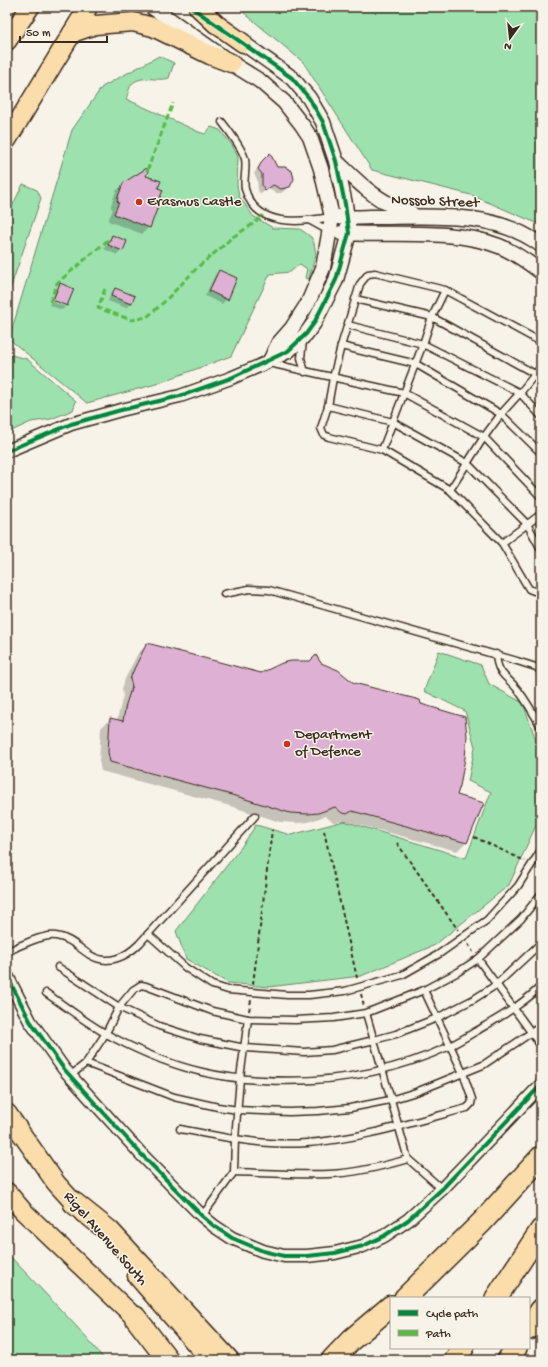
<svg xmlns="http://www.w3.org/2000/svg" width="548" height="1367" viewBox="0 0 548 1367" font-family="'Gochi Hand',sans-serif">
	<style>
		.green { fill: #9de2ae; stroke: #6c8666 }
		.shadow { fill: #0003 }
		.building { fill: #deb1d4; stroke: #3b2a1e }
		.lines { fill: none; stroke-linecap: round; stroke-linejoin: round }
		.service-casing { stroke: #3b2a1e; stroke-width: 9 }
		.minor-casing { stroke: #3b2a1e; stroke-width: 15 }
		.tertiary-casing { stroke: #3b2a1e; stroke-width: 17 }
		.primary-casing { stroke: #3b2a1e; stroke-width: 21 }
		.motorway-casing { stroke: #3b2a1e; stroke-width: 24 }
		.path { stroke: #3b2a1e; stroke-width: 2; stroke-dasharray: 4 3; stroke-linecap: butt }
		.service { stroke: #f7f3e8; stroke-width: 6 }
		.minor { stroke: #f7f3e8; stroke-width: 12 }
		.tertiary { stroke: #f7f3e8; stroke-width: 14 }
		.primary { stroke: #faddab; stroke-width: 18 }
		.motorway { stroke: #faddab; stroke-width: 21 }
		.quiet { stroke: #58b947; stroke-width: 3; stroke-dasharray: 6 3; stroke-linecap: butt }
		.cycleway-casing { stroke: #f7f3e8; stroke-width: 6 }
		.cycleway { stroke: #00873e; stroke-width: 4 }
		.poi-dot { fill: #c8321e; stroke: #f7f3e8; stroke-width: 1.5 }
		.labels { text-anchor: middle; dominant-baseline: central; stroke-width: 3; stroke-linejoin: round; paint-order: stroke }
		.poi-label { font-size: 15px; fill: #3b2a1e; stroke: #f7f3e8; text-anchor: start }
		.street-label { font-size: 15px; fill: #3b2a1e; stroke: #f7f3e8 }
	</style>
	<rect width="100%" height="100%" fill="#f7f3e8"/>
	<filter id="ink" filterUnits="userSpaceOnUse"><feTurbulence type="fractalNoise" baseFrequency=".025" numOctaves="2"/><feDisplacementMap in="SourceGraphic" scale="8" xChannelSelector="R" yChannelSelector="G"/><feConvolveMatrix kernelMatrix="1 2 1 2 8 2 1 2 1" color-interpolation-filters="sRGB"/></filter>
	<g filter="url(#ink)">
		<g class="green">
			<polygon points="237,7 541,7 541,225 471,195 372,170 303,62"/>
			<path d="M159,56L174,63L169,78C158,82 141,74 132,84C129,87 128,95 126,99L199,132L205,134L211,127L220,130L232,145L238,157L237,185L239,196L253,216L273,228L300,229L311,237L314,243L316,254L309,279L305,278L307,269L300,264L290,272L270,274L231,356L156,384L87,403L9,339L72,130L102,87Z"/>
			<polygon points="23,184 37,190 41,198 7,298 7,217"/>
			<polygon points="11,355 27,359 76,401 73,410 51,419 31,422 9,432 7,435 7,356"/>
			<polygon points="439,651 481,665 489,684 523,703 541,755 537,823 509,885 435,945 361,976 268,987 228,983 186,959 176,931 242,846 256,825 291,835 344,821 466,858 491,792 468,781 475,747 465,711 424,691"/>
			<polygon points="7,1253 77,1327 105,1360 7,1360"/>
		</g>
		<g class="shadow">
			<polygon points="269,155 289,186 284,191 281,193 276,193 268,189 260,194 258,190 257,179 254,174 258,167"/>
			<polygon points="145,176 149,227 142,234 108,221 113,209 111,208 111,205 116,191 124,184"/>
			<polygon points="113,236 122,250 117,255 104,249 108,240"/>
			<polygon points="219,271 227,299 222,304 205,296 215,275"/>
			<polygon points="61,284 73,289 65,307 65,305 52,299 56,289"/>
			<polygon points="115,289 133,296 130,304 126,308 108,301 111,293"/>
			<polygon points="51,301 65,307 62,310 49,305"/>
			<polygon points="148,644 262,674 321,664 456,795 466,842 457,851 342,820 337,822 333,822 325,816 308,822 298,823 280,822 230,806 101,771 99,761 101,728 110,719 117,720 123,696 122,689 125,679 138,653"/>
		</g>
		<g class="building">
			<polygon points="270,153 277,167 285,167 292,171 294,179 290,187 281,189 273,185 265,191 262,185 262,174 258,169 262,161"/>
			<polygon points="150,166 146,176 161,181 158,188 163,190 159,200 160,201 150,228 114,214 119,202 117,201 118,197 123,183"/>
			<polygon points="112,235 127,241 123,251 108,245"/>
			<polygon points="219,270 237,278 228,300 209,291"/>
			<polygon points="60,283 74,289 67,306 53,300"/>
			<polygon points="115,288 135,296 131,304 111,296"/>
			<polygon points="147,643 261,673 282,663 291,661 310,661 316,655 321,663 338,670 354,683 420,700 421,704 465,717 467,736 465,758 460,786 457,795 484,803 467,843 352,811 347,814 342,813 335,807 318,813 308,814 290,813 239,797 110,762 108,752 110,718 123,721 126,704 132,686 130,679 134,669"/>
		</g>
		<g class="lines">
			<g class="service-casing">
				<g id="service">
					<path d="M222,122C229,131 242,148 245,159C247,169 243,179 245,189C256,229 301,222 332,217"/>
					<polyline points="309,220 329,231"/>
					<polyline points="355,299 432,317 535,374 541,380"/>
					<polyline points="348,325 423,344 520,393 541,416"/>
					<polyline points="303,341 301,358 305,372"/>
					<polyline points="541,342 445,290 375,273 368,274 360,284 341,346 333,378 328,406 321,428 324,435 329,437 382,450 450,490 502,543 529,589 534,591 541,589"/>
					<polyline points="341,346 416,364 501,414 541,453"/>
					<polyline points="269,363 404,393 484,437 541,497"/>
					<polyline points="328,406 393,422 467,463 527,524 541,549"/>
					<polyline points="382,450 423,344 432,317 445,290"/>
					<polyline points="450,490 484,437 501,414 520,393 541,367"/>
					<polyline points="502,543 541,514"/>
					<polyline points="224,594 249,589 269,590 517,661 536,667 541,671"/>
					<path d="M496,654C497,675 507,676 518,690C527,702 534,714 541,727"/>
					<polyline points="148,934 186,968 212,985 228,990 287,995 309,995 345,991 402,975 439,954 487,920 518,886 541,850"/>
					<path d="M7,952C18,946 44,934 56,936C70,938 79,948 90,955C108,966 126,957 139,944L255,816"/>
					<polyline points="478,959 541,1046"/>
					<polyline points="58,967 119,1007 159,1026 200,1039 245,1048 304,1052 332,1050 374,1040 396,1034 437,1018 474,999 496,985 541,943"/>
					<path d="M46,993C68,1008 90,1026 114,1038C141,1052 172,1065 202,1072C222,1077 241,1079 262,1080C326,1084 391,1073 450,1046C462,1040 473,1033 485,1026C505,1014 524,1003 541,986"/>
					<polyline points="366,1013 408,1159 442,1189"/>
					<polyline points="86,1063 174,1097 218,1107 238,1110 289,1112 318,1111 350,1108 390,1100 416,1092 483,1065 541,1026"/>
					<polyline points="70,1076 86,1063 106,1033 119,1007 133,990 141,985 146,986 212,1011 248,1019 295,1020 334,1018 366,1013 424,990 458,972 478,959 521,919 541,894"/>
					<path d="M180,1129C221,1137 264,1146 307,1143C361,1139 414,1122 467,1108L471,1104L472,1099L463,1073L424,990"/>
					<path d="M234,1172C266,1173 298,1175 329,1174C355,1173 384,1166 408,1159"/>
					<polyline points="202,1216 234,1172 235,1139 240,1078 248,1019"/>
				</g>
			</g>
			<g class="minor-casing">
				<g id="minor">
					<polyline points="7,451 71,424 121,410 180,396 231,378 266,363 271,359"/>
					<polyline points="7,976 30,1021 64,1069 141,1154 202,1216 214,1226 232,1238 263,1251 284,1256 307,1256 335,1253 363,1246 384,1236 408,1220 442,1189 541,1085"/>
				</g>
			</g>
			<g class="tertiary-casing">
				<g id="tertiary">
					<polyline points="152,7 231,63 260,81 284,102 302,125 310,137 321,169 332,217 323,268 308,303 292,328 278,344 271,359"/>
					<polyline points="236,38 292,78 309,98 323,122 336,161 345,204 349,233 336,280 314,323 306,334 288,351 271,359"/>
					<path d="M336,161C354,178 371,196 393,206C398,209 405,211 411,213"/>
					<path d="M337,217C349,217 360,218 371,217C428,217 492,209 541,245"/>
					<path d="M341,233C389,236 453,228 499,246C514,252 528,262 541,272"/>
				</g>
			</g>
			<g class="primary-casing">
				<g id="primary">
					<polyline points="198,7 216,24 243,43"/>
					<polyline points="72,33 95,25 133,22 153,27 210,55 231,63"/>
					<polyline points="7,41 30,7"/>
					<polyline points="7,140 88,7"/>
					<polyline points="7,1113 56,1183 84,1214"/>
					<polyline points="7,1192 23,1211 145,1327"/>
					<polyline points="137,1276 210,1360"/>
				</g>
			</g>
			<g class="motorway-casing">
				<g id="motorway">
					<polyline points="74,1203 109,1231 228,1360"/>
					<polyline points="405,1298 482,1222 541,1157"/>
					<polyline points="496,1298 541,1230"/>
					<polyline points="135,1317 168,1360"/>
					<polyline points="529,1329 541,1310"/>
					<polyline points="332,1360 351,1340 391,1306"/>
					<polyline points="455,1360 463,1348"/>
					<polyline points="508,1360 516,1348"/>
				</g>
			</g>
			<g class="path">
				<polyline points="324,831 357,978"/>
				<polyline points="474,837 525,861"/>
				<polyline points="397,843 458,930"/>
				<polyline points="468,944 473,952"/>
				<polyline points="253,984 272,830"/>
				<polyline points="361,994 364,1006"/>
				<polyline points="249,1011 251,1000"/>
				<polyline points="7,1354 25,1360"/>
			</g>
			<use href="#service" class="service"/>
			<use href="#minor" class="minor"/>
			<use href="#tertiary" class="tertiary"/>
			<use href="#primary" class="primary"/>
			<use href="#motorway" class="motorway"/>
			<g class="quiet">
				<polyline points="147,171 173,103"/>
				<polyline points="105,289 98,308 132,320 147,317 164,302 199,266 223,246 231,238 253,224 263,215"/>
				<polyline points="50,302 57,283 108,240"/>
			</g>
			<g class="cycleway-casing">
				<g id="cycleway">
					<polyline points="7,451 71,424 121,410 180,396 231,378 288,351 306,334 314,323 336,280 349,233 345,204 336,161 323,122 309,98 292,78 191,7"/>
					<polyline points="7,976 30,1021 64,1069 141,1154 202,1216 214,1226 232,1238 263,1251 284,1256 307,1256 335,1253 363,1246 384,1236 408,1220 442,1189 541,1085"/>
				</g>
			</g>
			<use href="#cycleway" class="cycleway"/>
		</g>
	</g>
	<g class="poi-dot">
		<circle cx="139" cy="202" r="4"/>
		<circle cx="287" cy="744" r="4"/>
	</g>
	<g class="labels">
		<g class="poi-label">
			<text x="147" y="202">Erasmus Castle</text>
			<text x="295" y="735">Department<tspan x="295" dy="17">of Defence</tspan></text>
		</g>
		<g class="street-label">
			<text transform="translate(435 202) rotate(2)">Nossob Street</text>
			<text transform="translate(105 1239) rotate(49)">Rigel Avenue South</text>
		</g>
	</g>
	<rect width="548" height="1367" fill="none" stroke="#f7f3e8" stroke-width="24"/>
	<rect x="12" y="12" width="524" height="1343" fill="none" stroke="#3b2a1e" stroke-width="1.5" filter="url(#ink)"/>
	<rect x="390" y="1297" width="140" height="52" fill="#f7f3e8" stroke="#aca397"/>
	<rect x="398" y="1310" width="20" height="6" fill="#00873e" stroke="#aca397"/>
	<text x="426" y="1317" font-size="12" fill="#3b2a1e">Cycle path</text>
	<rect x="398" y="1330" width="20" height="6" fill="#58b947" stroke="#aca397"/>
	<text x="426" y="1337" font-size="12" fill="#3b2a1e">Path</text>
	<g transform="translate(510 38) rotate(195)" stroke="#f7f3e8" stroke-width="3" paint-order="stroke">
	<path d="M0-3L7 15L0 10L-7 15Z" fill="#3b2a1e"/>
	<text y="-6" font-size="11" font-weight="bold" text-anchor="middle" fill="#3b2a1e">N</text>
	</g>
	<path d="M20 36v6h87v-6" fill="none" stroke="#3b2a1e" stroke-width="2"/>
	<text x="26" y="36" font-size="12" fill="#3b2a1e" stroke="#f7f3e8" stroke-width="3" paint-order="stroke">50 m</text>
</svg>
